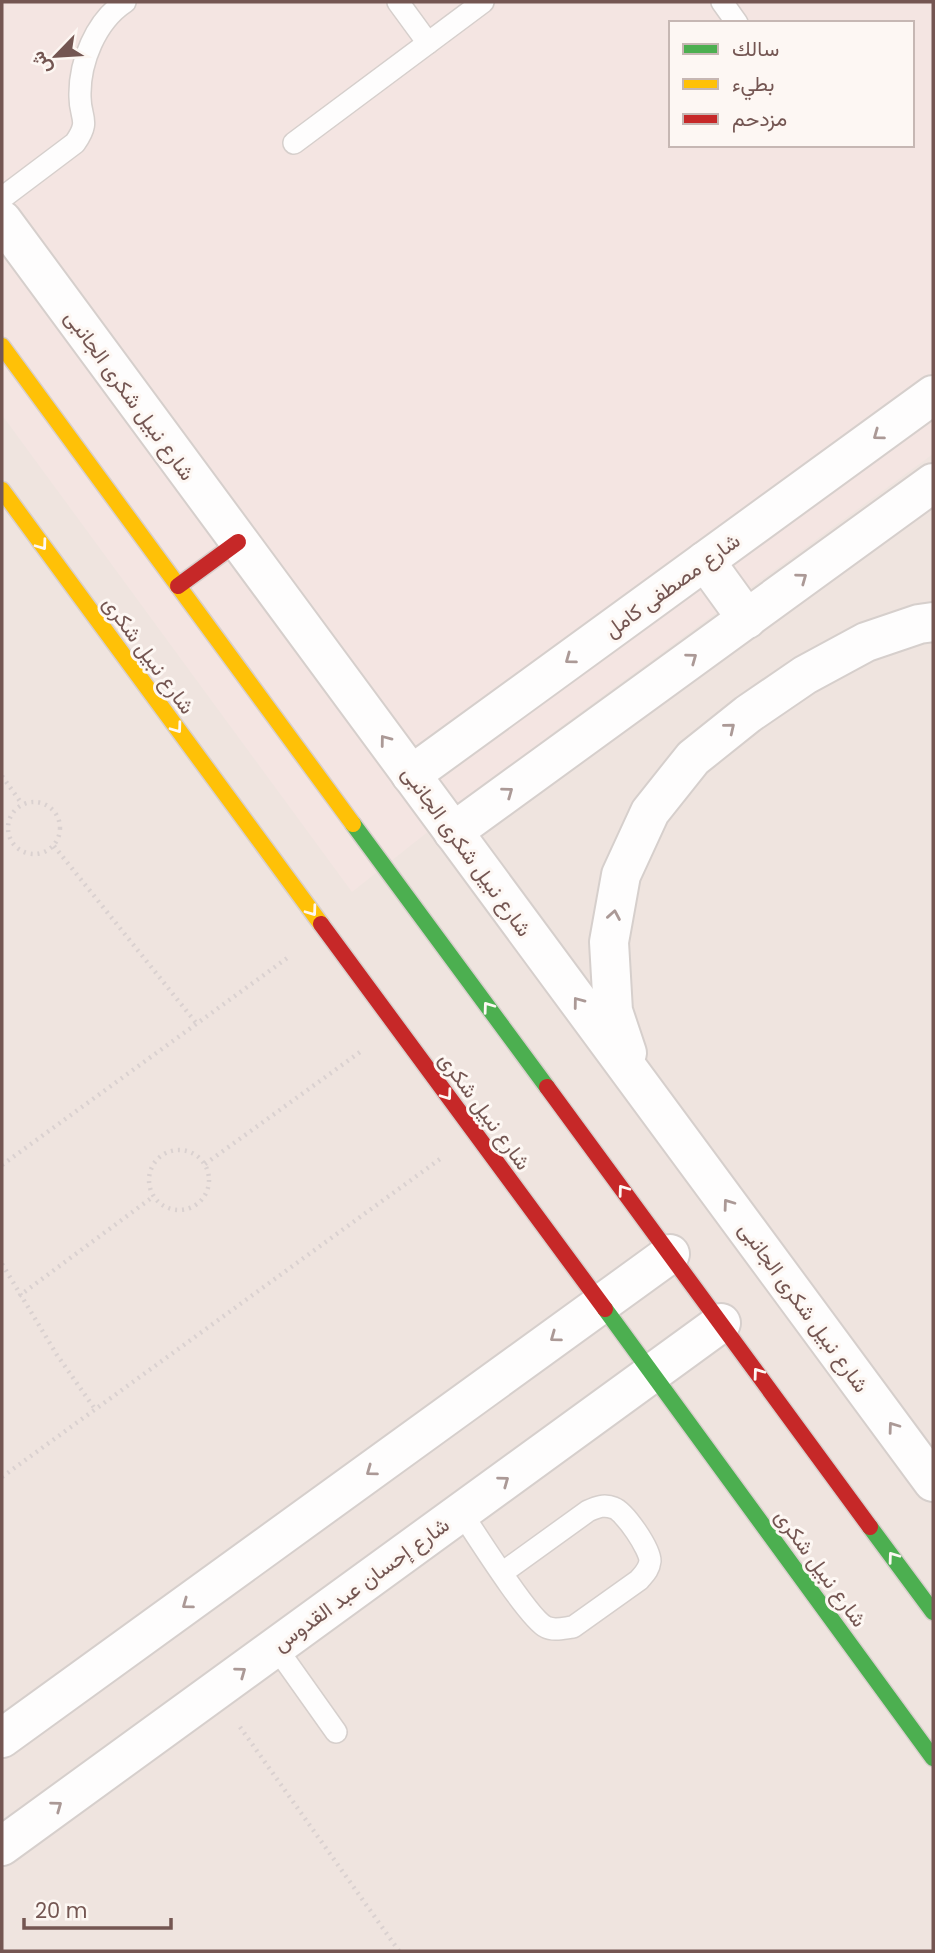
<svg xmlns="http://www.w3.org/2000/svg" width="935" height="1953" viewBox="0 0 935 1953" font-family="Poppins,Vazirmatn,sans-serif">
	<style>
		.residential { fill: #efe4df; fill-rule: evenodd }
		.commercial { fill: #f4e5e2; fill-rule: evenodd }
		.lines { fill: none; stroke-linecap: round; stroke-linejoin: round }
		.lane-casing { stroke: #d6cfcc; stroke-width: 24 }
		.street-casing { stroke: #d6cfcc; stroke-width: 42 }
		.fast-casing { stroke: #d8cfcc; stroke-width: 19 }
		.slow-casing { stroke: #d8cfcc; stroke-width: 19 }
		.jam-casing { stroke: #d8cfcc; stroke-width: 19 }
		.path { stroke: #dad1d0; stroke-width: 4.5; stroke-dasharray: 2 5; stroke-linecap: butt }
		.lane { stroke: #fefdfd; stroke-width: 21 }
		.street { stroke: #fefdfd; stroke-width: 38 }
		.fast { stroke: #4caf50; stroke-width: 16 }
		.slow { stroke: #ffc107; stroke-width: 16 }
		.jam { stroke: #c62828; stroke-width: 16 }
		.oneway { stroke: #ab9996 }
		.oneway2 { stroke: #fdf7f3 }
		.labels { text-anchor: middle; dominant-baseline: central; stroke-width: 6; stroke-linejoin: round; paint-order: stroke }
		.street-label { font-size: 21px; fill: #745652; stroke: #fdf7f3 }
	</style>
	<rect width="100%" height="100%" fill="#f8f3f0"/>
	<path class="residential" d="M2,2H933V1951H2ZM671,23H912V145H671Z"/>
	<path class="commercial" d="M2,2H933V454L555,731L352,892L2,415ZM671,23H912V145H671Z"/>
	<g class="lines">
		<g class="lane-casing">
			<g id="lane">
				<polyline points="398,2 428,43"/>
				<polyline points="722,2 737,23"/>
				<polyline points="294,143 483,2"/>
				<path d="M2,198L75,143C91,120 80,119 80,97C79,62 96,21 125,2"/>
				<path d="M461,1512C475,1533 529,1619 546,1627C554,1631 564,1628 573,1627L639,1580C644,1574 649,1570 650,1561C650,1549 625,1512 614,1508C604,1504 597,1507 588,1511L502,1573"/>
				<polyline points="275,1646 336,1732"/>
			</g>
		</g>
		<g class="street-casing">
			<g id="street">
				<polyline points="2,220 933,1482"/>
				<polyline points="705,561 747,619"/>
				<polyline points="411,775 933,395"/>
				<polyline points="453,832 933,483"/>
				<polyline points="627,1053 613,1011 609,942 621,875 650,812 693,758 748,714 805,675 866,642 919,624 933,622"/>
				<polyline points="2,1738 670,1254"/>
				<polyline points="2,1846 721,1323"/>
			</g>
		</g>
		<g class="fast-casing">
			<g id="fast">
				<polyline points="353,824 547,1087"/>
				<polyline points="605,1309 933,1758"/>
				<polyline points="870,1527 933,1612"/>
			</g>
		</g>
		<g class="slow-casing">
			<g id="slow">
				<polyline points="2,346 353,824"/>
				<polyline points="2,490 321,924"/>
			</g>
		</g>
		<g class="jam-casing">
			<g id="jam">
				<polyline points="178,586 238,542"/>
				<polyline points="321,924 605,1309"/>
				<polyline points="547,1087 870,1527"/>
			</g>
		</g>
		<g class="path">
			<polyline points="2,776 22,804"/>
			<circle cx="34" cy="828" r="26"/>
			<polyline points="54,846 197,1024"/>
			<circle cx="179" cy="1180" r="30"/>
			<polyline points="205,1164 360,1052"/>
			<polyline points="2,1165 290,956"/>
			<polyline points="2,1264 57,1355 95,1409"/>
			<polyline points="19,1296 154,1196"/>
			<polyline points="2,1477 440,1159"/>
			<polyline points="240,1727 399,1951"/>
		</g>
		<use href="#lane" class="lane"/>
		<use href="#street" class="street"/>
		<use href="#fast" class="fast"/>
		<use href="#slow" class="slow"/>
		<use href="#jam" class="jam"/>
	</g>
	<defs><path id="oneway-chevron" d="M-2-3.5L2.5 0L-2 3.5" fill="none" stroke-width="1.6" stroke-linecap="round" stroke-linejoin="round" transform="scale(1.75)"/></defs>
	<g class="oneway">
		<use href="#oneway-chevron" transform="translate(878 435) rotate(144)"/>
		<use href="#oneway-chevron" transform="translate(802 578) rotate(-36)"/>
		<use href="#oneway-chevron" transform="translate(692 658) rotate(-36)"/>
		<use href="#oneway-chevron" transform="translate(570 659) rotate(144)"/>
		<use href="#oneway-chevron" transform="translate(730 728) rotate(-39)"/>
		<use href="#oneway-chevron" transform="translate(385 740) rotate(-127)"/>
		<use href="#oneway-chevron" transform="translate(508 792) rotate(-36)"/>
		<use href="#oneway-chevron" transform="translate(614 915) rotate(-80)"/>
		<use href="#oneway-chevron" transform="translate(578 1002) rotate(-127)"/>
		<use href="#oneway-chevron" transform="translate(728 1204) rotate(-126)"/>
		<use href="#oneway-chevron" transform="translate(555 1337) rotate(144)"/>
		<use href="#oneway-chevron" transform="translate(893 1427) rotate(-126)"/>
		<use href="#oneway-chevron" transform="translate(371 1471) rotate(144)"/>
		<use href="#oneway-chevron" transform="translate(504 1481) rotate(-36)"/>
		<use href="#oneway-chevron" transform="translate(187 1604) rotate(144)"/>
		<use href="#oneway-chevron" transform="translate(241 1672) rotate(-36)"/>
		<use href="#oneway-chevron" transform="translate(57 1806) rotate(-36)"/>
	</g>
	<g class="oneway2">
		<use href="#oneway-chevron" transform="translate(42 545) rotate(54)"/>
		<use href="#oneway-chevron" transform="translate(177 728) rotate(54)"/>
		<use href="#oneway-chevron" transform="translate(312 911) rotate(54)"/>
		<use href="#oneway-chevron" transform="translate(488 1007) rotate(-126)"/>
		<use href="#oneway-chevron" transform="translate(447 1095) rotate(54)"/>
		<use href="#oneway-chevron" transform="translate(623 1190) rotate(-126)"/>
		<use href="#oneway-chevron" transform="translate(758 1373) rotate(-126)"/>
		<use href="#oneway-chevron" transform="translate(893 1557) rotate(-126)"/>
	</g>
	<g class="labels">
		<g class="street-label">
			<text transform="translate(130 395) rotate(54)">شارع نبيل شكرى الجانبى</text>
			<text transform="translate(672 585) rotate(-36)">شارع مصطفى كامل</text>
			<text transform="translate(149 655) rotate(54)">شارع نبيل شكرى</text>
			<text transform="translate(467 851) rotate(54)">شارع نبيل شكرى الجانبى</text>
			<text transform="translate(485 1111) rotate(54)">شارع نبيل شكرى</text>
			<text transform="translate(804 1307) rotate(54)">شارع نبيل شكرى الجانبى</text>
			<text transform="translate(821 1568) rotate(54)">شارع نبيل شكرى</text>
			<text transform="translate(361 1584) rotate(-36)">شارع إحسان عبد القدوس</text>
		</g>
	</g>
	<rect width="935" height="1953" fill="none" stroke="#745652" stroke-width="7"/>
	<rect x="669" y="21" width="245" height="126" fill="#fdf7f3" stroke="#c6b7b3" stroke-width="2"/>
	<rect x="683" y="44" width="35" height="10" fill="#4caf50" stroke="#c6b7b3" stroke-width="2"/>
	<text x="732" y="56" font-size="21" fill="#745652">سالك</text>
	<rect x="683" y="79" width="35" height="10" fill="#ffc107" stroke="#c6b7b3" stroke-width="2"/>
	<text x="732" y="91" font-size="21" fill="#745652">بطيء</text>
	<rect x="683" y="114" width="35" height="10" fill="#c62828" stroke="#c6b7b3" stroke-width="2"/>
	<text x="732" y="126" font-size="21" fill="#745652">مزدحم</text>
	<g transform="translate(56 56) rotate(245)" stroke="#fdf7f3" stroke-width="5" paint-order="stroke">
	<path d="M0-5L12 26L0 18L-12 26Z" fill="#745652"/>
	<text y="-10" font-size="19" font-weight="bold" text-anchor="middle" fill="#745652">ش</text>
	</g>
	<path d="M24 1918v10h147v-10" fill="none" stroke="#745652" stroke-width="3.5"/>
	<text x="35" y="1918" font-size="21" fill="#745652" stroke="#fdf7f3" stroke-width="5" paint-order="stroke">20 m</text>
</svg>
